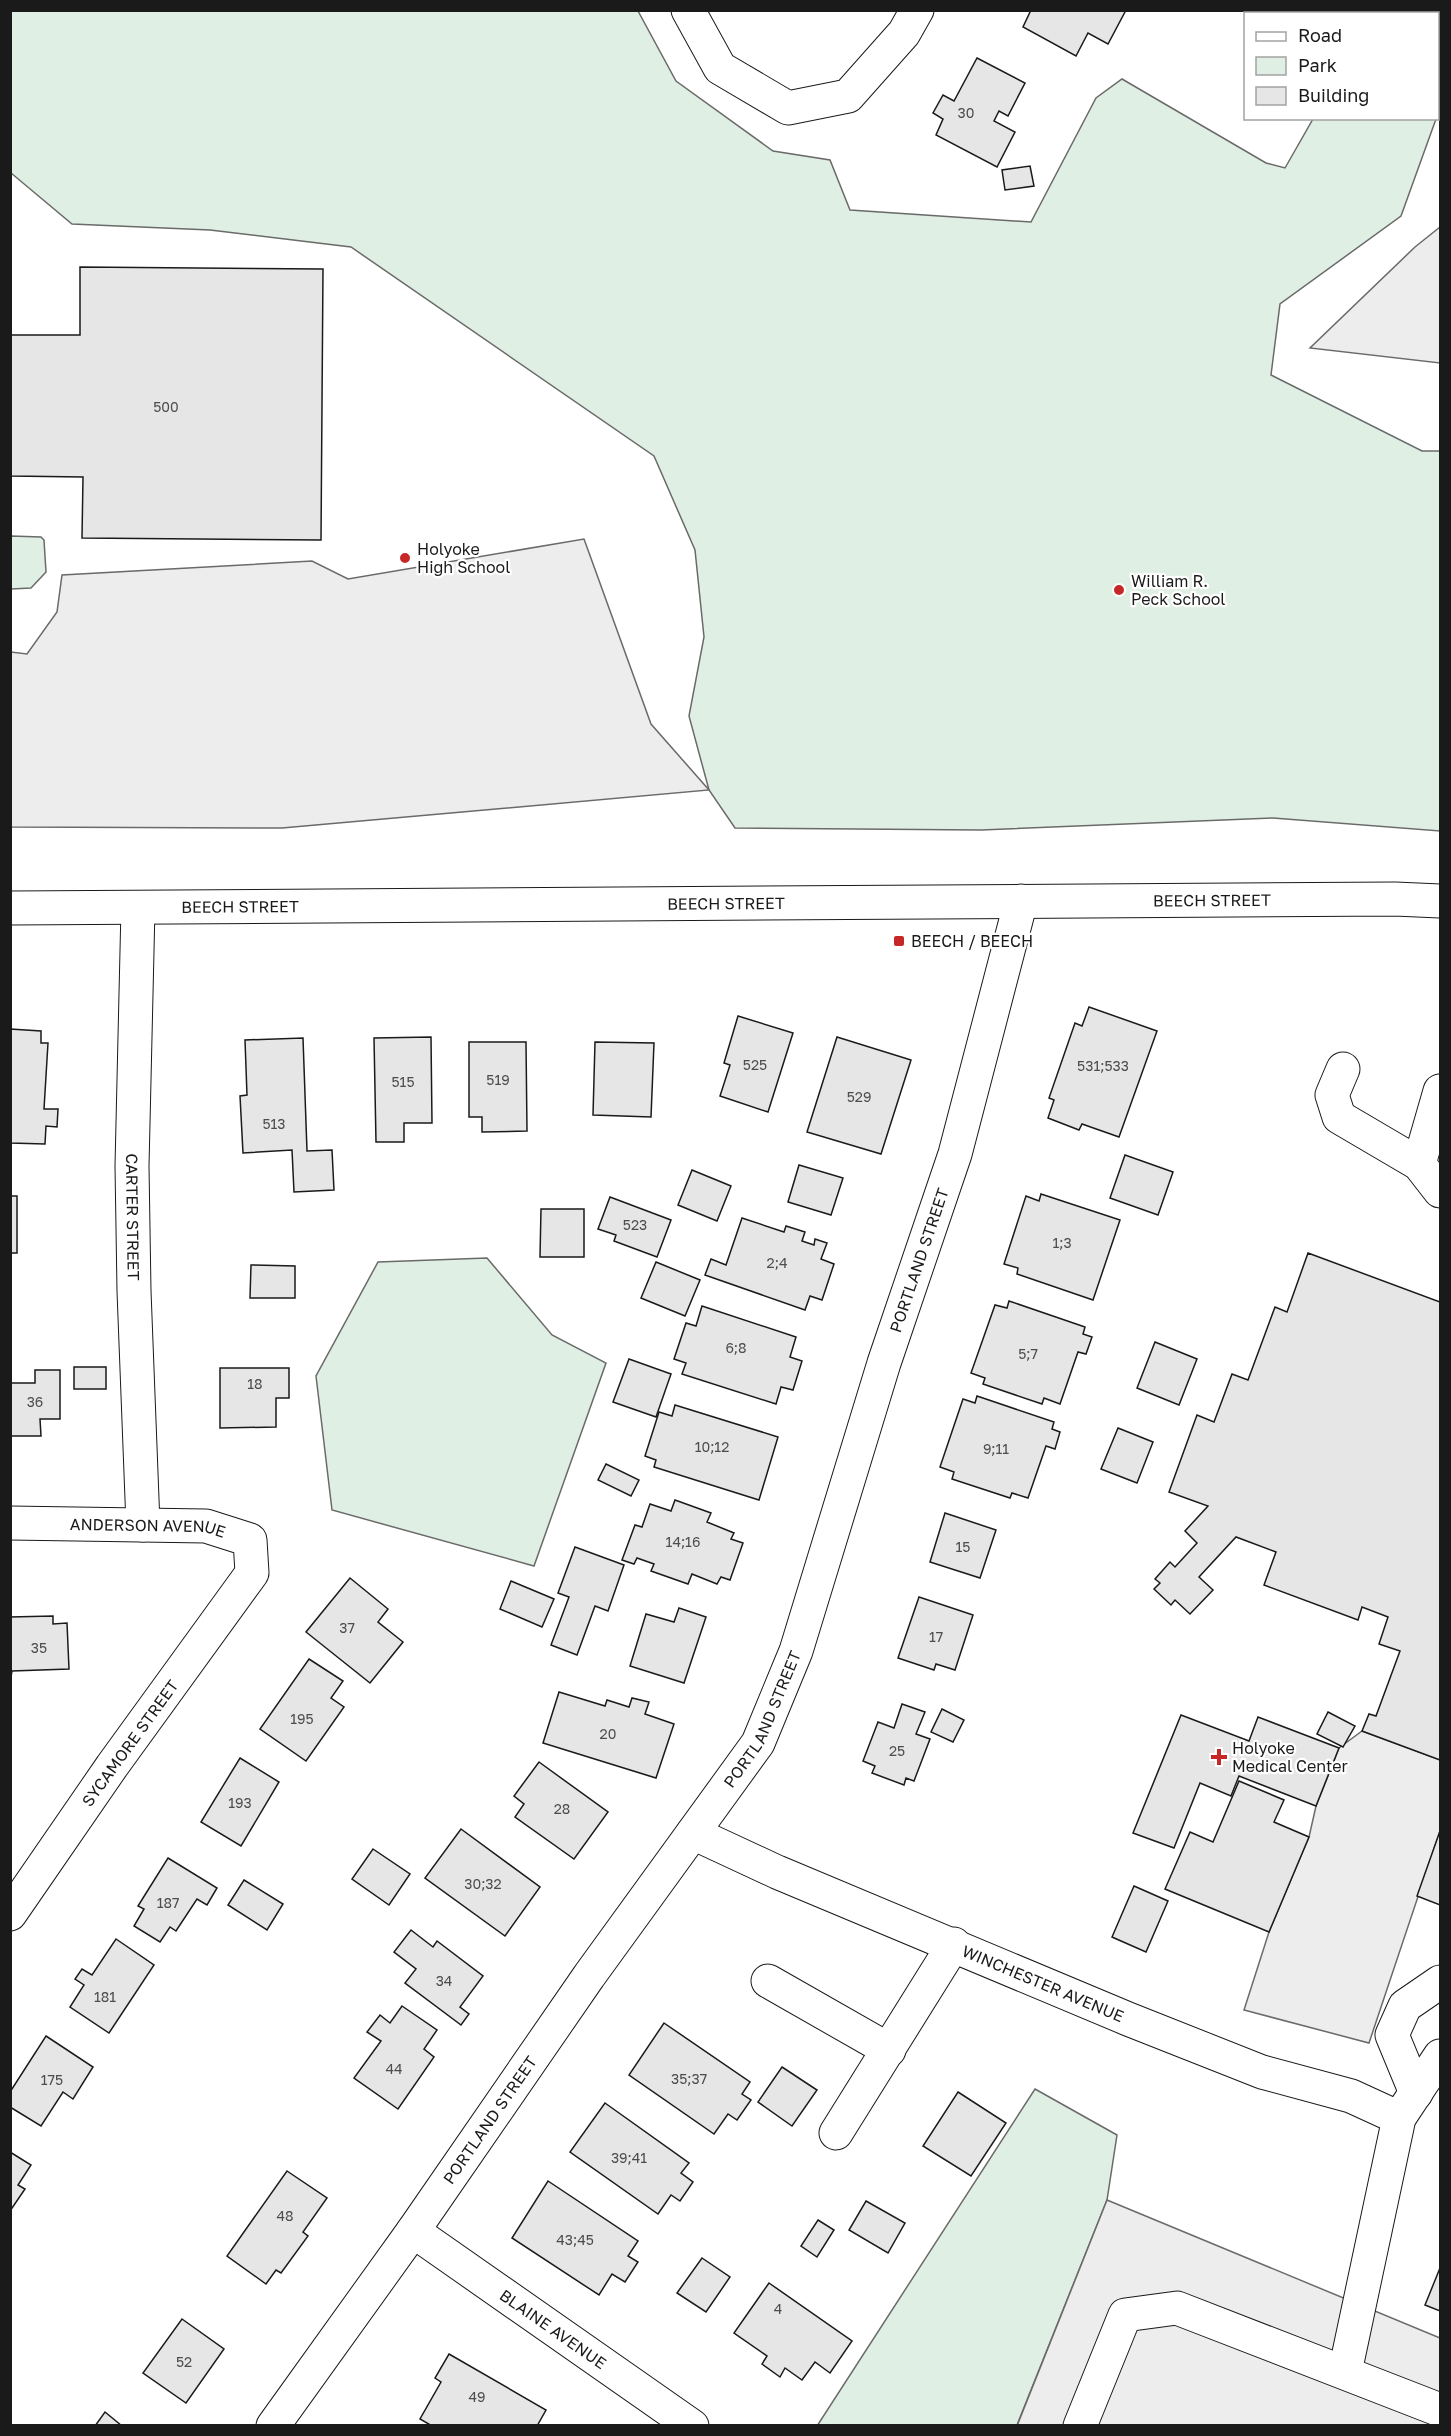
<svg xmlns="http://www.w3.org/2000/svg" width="1451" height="2436" viewBox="0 0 1451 2436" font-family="'Golos Text',sans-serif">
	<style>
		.green { fill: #e0efe3; stroke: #6a6a6a; stroke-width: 1.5 }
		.parking { fill: #ededed; stroke: #6a6a6a; stroke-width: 1.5 }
		.building { fill: #e6e6e6; stroke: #1a1a1a; stroke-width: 1.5 }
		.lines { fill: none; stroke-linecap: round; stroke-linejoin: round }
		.minor-casing { stroke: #1a1a1a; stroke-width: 35 }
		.major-casing { stroke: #1a1a1a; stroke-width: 35 }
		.minor { stroke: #fff; stroke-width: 33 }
		.major { stroke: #fff; stroke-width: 33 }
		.poi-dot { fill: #c62828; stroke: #fff; stroke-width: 2 }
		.labels { text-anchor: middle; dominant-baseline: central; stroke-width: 4.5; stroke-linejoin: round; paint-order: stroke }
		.number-label { font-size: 14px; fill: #4d4d4d }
		.poi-label { font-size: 16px; fill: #1a1a1a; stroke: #fff; text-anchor: start }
		.street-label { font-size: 16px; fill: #1a1a1a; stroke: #fff }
	</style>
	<rect width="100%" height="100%" fill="#fff"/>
	<g class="green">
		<polygon points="10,11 638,11 676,81 773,151 830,160 850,210 1031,222 1096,98 1122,79 1266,163 1285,168 1313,119 1436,119 1401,216 1280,304 1271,375 1422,451 1440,451 1440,831 1273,818 981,830 735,828 709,790 689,716 704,637 695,550 654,456 351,247 210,230 72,224 11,173"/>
		<polygon points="1375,11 1440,11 1440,105 1438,113 1438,14 1374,13"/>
		<polygon points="11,536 41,537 44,540 46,572 31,588 11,589"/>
		<polygon points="487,1258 552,1335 606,1363 534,1566 332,1510 316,1376 378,1262"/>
		<polygon points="1035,2089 1117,2135 1107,2200 1017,2425 817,2426"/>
	</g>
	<g class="parking">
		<polygon points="1440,227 1440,363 1310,348 1415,247"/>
		<polygon points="584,539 651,724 709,790 282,828 11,827 11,652 27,654 57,612 62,575 312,561 348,579"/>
		<polygon points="1362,1731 1440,1760 1440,1831 1369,2043 1244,2010 1269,1932 1309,1837 1316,1806 1339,1748"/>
		<polygon points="1107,2200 1440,2338 1440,2425 1017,2426"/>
	</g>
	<g class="building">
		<polygon points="1031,10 1126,10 1108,44 1088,33 1076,56 1023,27"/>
		<polygon points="977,58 1025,83 1008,116 999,111 994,121 1015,132 997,167 936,135 943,119 933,113 943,95 954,101"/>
		<polygon points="1030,166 1034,186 1005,190 1002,170"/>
		<polygon points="80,267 323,269 321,540 82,538 83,477 10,476 10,335 80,335"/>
		<polygon points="1089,1007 1157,1031 1119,1137 1082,1124 1079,1130 1048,1118 1054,1100 1049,1098 1075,1023 1082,1026"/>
		<polygon points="738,1016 793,1033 768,1112 720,1096 730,1065 724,1063"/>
		<polygon points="10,1029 41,1031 41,1043 48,1043 44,1109 58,1109 57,1127 46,1126 45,1144 10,1143"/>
		<polygon points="431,1037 432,1123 404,1123 404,1142 376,1142 374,1038"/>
		<polygon points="837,1037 911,1060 881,1154 807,1132"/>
		<polygon points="303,1038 307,1151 332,1150 334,1190 294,1192 292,1150 243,1153 240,1096 247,1095 245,1040"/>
		<polygon points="469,1042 526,1042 527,1131 482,1132 482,1117 469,1117"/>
		<polygon points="595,1042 654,1043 651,1117 593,1115"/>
		<polygon points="1125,1155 1173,1172 1158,1215 1110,1198"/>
		<polygon points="799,1165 843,1178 831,1215 788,1202"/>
		<polygon points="692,1170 731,1186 717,1221 678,1205"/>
		<polygon points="1041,1194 1120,1220 1093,1300 1017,1274 1018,1268 1004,1264 1026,1196 1039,1201"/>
		<rect x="10" y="1196" width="7" height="57"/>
		<polygon points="610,1197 671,1220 657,1257 614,1241 616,1235 598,1229"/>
		<polygon points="541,1209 584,1209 584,1257 540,1257"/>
		<polygon points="742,1218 784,1232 786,1226 805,1232 802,1241 814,1245 815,1239 827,1243 821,1259 834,1264 822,1300 810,1296 805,1310 705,1275 711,1259 726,1265"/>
		<polygon points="1308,1253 1440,1302 1440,1760 1362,1731 1369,1714 1376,1716 1400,1651 1379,1644 1388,1617 1362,1607 1358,1620 1264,1585 1276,1552 1236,1537 1199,1577 1213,1590 1190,1614 1175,1600 1171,1605 1154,1589 1160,1583 1155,1579 1170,1562 1175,1567 1197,1543 1185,1531 1208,1506 1169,1492 1197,1415 1214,1422 1232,1374 1248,1380 1275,1307 1287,1312"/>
		<polygon points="656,1262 700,1280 685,1316 641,1298"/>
		<polygon points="251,1265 295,1266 295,1298 250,1298"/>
		<polygon points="1009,1301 1085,1327 1083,1334 1092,1337 1086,1354 1078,1352 1060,1404 1044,1398 1042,1404 983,1384 985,1378 971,1373 995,1305 1007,1308"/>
		<polygon points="702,1306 796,1337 790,1357 802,1361 793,1390 781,1387 776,1404 682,1374 686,1363 674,1359 686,1323 696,1326"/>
		<polygon points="1155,1342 1197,1359 1179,1405 1137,1388"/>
		<polygon points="629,1359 671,1374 656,1417 613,1402"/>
		<rect x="74" y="1367" width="32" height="22"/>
		<polygon points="220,1368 289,1368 289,1398 276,1398 276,1427 220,1428"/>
		<polygon points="35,1370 60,1370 60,1419 40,1419 41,1436 10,1436 10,1383 35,1383"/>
		<polygon points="977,1396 1054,1422 1052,1429 1060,1432 1055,1449 1046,1446 1028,1498 1012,1493 1010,1498 952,1479 954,1472 940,1467 963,1399 975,1403"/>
		<polygon points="675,1405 778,1437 759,1500 654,1467 656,1460 645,1456 659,1412 672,1416"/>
		<polygon points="1118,1428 1153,1442 1137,1483 1101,1469"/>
		<polygon points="606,1464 639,1480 631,1496 598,1480"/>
		<polygon points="675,1500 711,1513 707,1522 734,1533 731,1539 743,1543 730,1580 721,1577 717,1584 692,1574 688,1584 651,1571 654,1564 637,1558 634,1564 622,1560 635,1525 642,1527 650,1504 671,1511"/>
		<polygon points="945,1513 996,1530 980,1578 930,1562"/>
		<polygon points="575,1547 624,1565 608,1611 595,1606 577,1655 551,1645 569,1597 558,1593"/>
		<polygon points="350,1578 388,1609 378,1622 403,1642 370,1683 306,1632"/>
		<polygon points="511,1581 554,1599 542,1627 500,1609"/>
		<polygon points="919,1597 973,1615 955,1670 936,1664 934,1670 898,1658"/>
		<polygon points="679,1608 706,1617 684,1683 630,1666 646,1614 674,1622"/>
		<polygon points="53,1616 53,1624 67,1623 69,1669 12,1671 10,1682 10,1617"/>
		<polygon points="309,1659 343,1681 331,1698 344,1707 306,1761 260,1729"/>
		<polygon points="559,1692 605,1706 607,1700 629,1707 632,1698 649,1702 645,1714 674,1724 656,1778 543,1743"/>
		<polygon points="902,1704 925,1712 916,1734 930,1739 914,1781 906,1778 904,1785 872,1773 875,1766 863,1761 878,1722 894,1728"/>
		<polygon points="942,1709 964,1720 953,1742 931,1732"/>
		<polygon points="1328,1712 1355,1726 1343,1747 1317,1734"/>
		<polygon points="1181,1715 1249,1741 1258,1717 1339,1748 1316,1806 1239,1776 1231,1796 1200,1783 1174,1848 1133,1833"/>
		<polygon points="240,1758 279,1782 241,1846 201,1822"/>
		<polygon points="539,1762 608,1812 574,1859 515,1817 524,1804 514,1796"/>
		<polygon points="1239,1781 1284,1800 1274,1822 1309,1837 1269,1932 1165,1889 1190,1832 1213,1842"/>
		<polygon points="461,1829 540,1887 505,1936 425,1878"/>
		<polygon points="1440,1831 1440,1905 1417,1896"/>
		<polygon points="373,1849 410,1874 389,1905 352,1879"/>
		<polygon points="168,1858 217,1888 207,1905 197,1899 176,1931 170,1927 160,1942 134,1926 144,1909 138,1906"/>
		<polygon points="244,1880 283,1904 267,1930 228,1905"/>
		<polygon points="1134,1886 1168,1901 1146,1952 1112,1937"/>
		<polygon points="411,1930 433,1947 437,1941 483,1976 460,2007 469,2014 461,2025 405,1983 416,1969 394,1952"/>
		<polygon points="116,1939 154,1965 109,2033 70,2007 84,1985 75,1979 82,1969 92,1975"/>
		<polygon points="402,2006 437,2030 424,2049 434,2057 398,2109 354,2078 381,2041 367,2032 380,2015 390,2023"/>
		<polygon points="664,2023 750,2082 742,2094 751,2100 737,2120 728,2114 714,2134 629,2075"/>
		<polygon points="46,2036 93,2067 73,2099 63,2092 41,2126 10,2107 10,2092"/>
		<polygon points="782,2067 817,2090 792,2126 758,2102"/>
		<polygon points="958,2092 1006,2123 971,2176 923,2146"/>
		<polygon points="605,2103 689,2163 681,2173 693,2182 680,2201 671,2195 658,2214 570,2152"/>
		<polygon points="10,2152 31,2165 18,2185 25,2189 10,2211"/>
		<polygon points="287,2171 327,2198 303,2232 308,2236 281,2273 276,2270 266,2284 227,2256"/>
		<polygon points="548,2181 638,2241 628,2256 638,2262 625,2282 612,2274 599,2295 512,2238"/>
		<polygon points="866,2201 905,2223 888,2253 849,2230"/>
		<polygon points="818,2220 834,2230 817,2257 801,2246"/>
		<polygon points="702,2258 730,2277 706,2312 677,2293"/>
		<polygon points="1440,2268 1440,2311 1425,2305"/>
		<polygon points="769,2283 852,2341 830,2373 815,2362 802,2380 785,2368 780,2377 762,2364 767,2356 734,2333"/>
		<polygon points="182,2319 224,2349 186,2403 143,2373"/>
		<polygon points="449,2354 546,2410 537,2426 432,2426 420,2419 441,2382 435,2378"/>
		<polygon points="105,2412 122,2426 95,2426"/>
	</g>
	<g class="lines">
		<g class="minor-casing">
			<g id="minor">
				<polyline points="688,10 720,68 788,108 848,96 904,33 917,10"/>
				<path id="s1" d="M138,908L132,1166L134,1291L143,1525"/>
				<polyline points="1343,1069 1332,1095 1339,1117 1419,1164 1440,1191"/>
				<polyline points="1419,1164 1440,1091"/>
				<path id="s2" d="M10,1523L206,1526L250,1540L252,1573L112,1766L10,1914"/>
				<path id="s3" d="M693,1833L777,1872L1128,2019L1262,2072L1351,2096L1399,2118"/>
				<polyline points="768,1981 889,2050"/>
				<polyline points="1416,2093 1392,2035 1405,2006 1440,1982"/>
				<polyline points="836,2133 954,1944"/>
				<path id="s4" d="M413,2231L692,2426"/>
				<polyline points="1345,2372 1399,2118 1440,2056"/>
				<path id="s5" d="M273,2426L413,2231L589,1976L758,1743L796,1651L884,1363L955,1154L1021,901"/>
				<polyline points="1080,2426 1125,2315 1177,2308 1440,2410"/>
			</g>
		</g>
		<g class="major-casing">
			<g id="major">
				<path id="s6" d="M10,908L1395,899L1440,901"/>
			</g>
		</g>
		<use href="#minor" class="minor"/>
		<use href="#major" class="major"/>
	</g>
	<g class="poi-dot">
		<circle cx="405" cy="558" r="6"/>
		<circle cx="1119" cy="590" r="6"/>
		<rect x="893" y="935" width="12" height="12" rx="3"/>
		<path d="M1216 1748h6v6h6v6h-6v6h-6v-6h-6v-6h6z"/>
	</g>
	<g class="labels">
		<g class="number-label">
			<text x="966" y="112">30</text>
			<text x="166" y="406">500</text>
			<text x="755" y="1064">525</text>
			<text x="1103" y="1065">531;533</text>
			<text x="498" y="1079">519</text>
			<text x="403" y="1081">515</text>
			<text x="859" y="1096">529</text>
			<text x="274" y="1123">513</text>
			<text x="635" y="1224">523</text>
			<text x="1062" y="1242">1;3</text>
			<text x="777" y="1262">2;4</text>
			<text x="736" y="1347">6;8</text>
			<text x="1028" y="1353">5;7</text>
			<text x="255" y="1383">18</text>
			<text x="35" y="1401">36</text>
			<text x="712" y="1446">10;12</text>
			<text x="996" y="1448">9;11</text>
			<text x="683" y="1541">14;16</text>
			<text x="963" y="1546">15</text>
			<text x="347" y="1627">37</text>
			<text x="936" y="1636">17</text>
			<text x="39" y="1647">35</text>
			<text x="302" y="1718">195</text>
			<text x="608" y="1733">20</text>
			<text x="897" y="1750">25</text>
			<text x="240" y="1802">193</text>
			<text x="562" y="1808">28</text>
			<text x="483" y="1883">30;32</text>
			<text x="168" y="1902">187</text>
			<text x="444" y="1980">34</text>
			<text x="105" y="1996">181</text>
			<text x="394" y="2068">44</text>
			<text x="689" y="2078">35;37</text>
			<text x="52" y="2079">175</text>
			<text x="629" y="2157">39;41</text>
			<text x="285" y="2215">48</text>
			<text x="575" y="2239">43;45</text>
			<text x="778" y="2308">4</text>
			<text x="184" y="2361">52</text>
			<text x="477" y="2396">49</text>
		</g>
		<g class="poi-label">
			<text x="417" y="549">Holyoke<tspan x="417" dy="18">High School</tspan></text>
			<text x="1131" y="581">William R.<tspan x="1131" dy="18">Peck School</tspan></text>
			<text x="911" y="941">BEECH / BEECH</text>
			<text x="1232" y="1748">Holyoke<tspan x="1232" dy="18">Medical Center</tspan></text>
		</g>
		<g class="street-label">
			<text stroke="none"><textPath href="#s6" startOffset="1202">BEECH STREET</textPath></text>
			<text stroke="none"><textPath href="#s6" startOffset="716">BEECH STREET</textPath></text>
			<text stroke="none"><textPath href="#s6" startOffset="230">BEECH STREET</textPath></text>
			<text stroke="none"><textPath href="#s1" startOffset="309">CARTER STREET</textPath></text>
			<text stroke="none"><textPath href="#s5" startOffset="1347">PORTLAND STREET</textPath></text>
			<text stroke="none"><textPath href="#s2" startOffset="138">ANDERSON AVENUE</textPath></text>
			<text stroke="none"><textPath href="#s5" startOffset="861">PORTLAND STREET</textPath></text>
			<text transform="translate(130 1743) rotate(-54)">SYCAMORE STREET</text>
			<text stroke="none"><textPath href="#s3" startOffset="381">WINCHESTER AVENUE</textPath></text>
			<text stroke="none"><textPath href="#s5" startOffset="375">PORTLAND STREET</textPath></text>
			<text stroke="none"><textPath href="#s4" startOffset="171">BLAINE AVENUE</textPath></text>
		</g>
	</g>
	<rect width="1451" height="2436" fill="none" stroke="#1a1a1a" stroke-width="24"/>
	<rect x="1244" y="12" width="195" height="108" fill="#ffffff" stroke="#a3a3a3" stroke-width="1.5"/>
	<rect x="1256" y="32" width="30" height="9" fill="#ffffff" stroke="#a3a3a3" stroke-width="1.5"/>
	<text x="1298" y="42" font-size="18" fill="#1a1a1a">Road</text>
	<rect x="1256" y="57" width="30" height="18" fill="#e0efe3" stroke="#a3a3a3" stroke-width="1.5"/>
	<text x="1298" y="72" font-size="18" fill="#1a1a1a">Park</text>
	<rect x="1256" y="87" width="30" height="18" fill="#e6e6e6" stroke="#a3a3a3" stroke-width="1.5"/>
	<text x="1298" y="102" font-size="18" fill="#1a1a1a">Building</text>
</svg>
